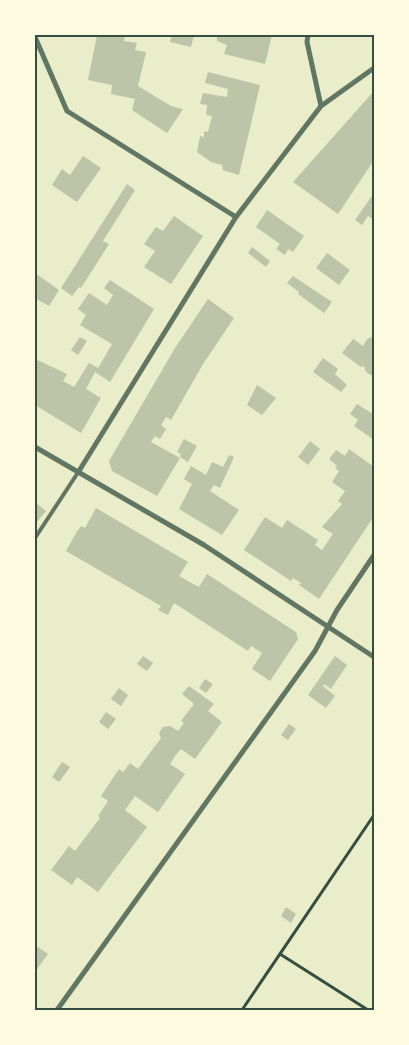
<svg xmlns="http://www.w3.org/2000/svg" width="409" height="1045" viewBox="0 0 409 1045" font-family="Signika,sans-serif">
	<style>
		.building { fill: #bcc5a7 }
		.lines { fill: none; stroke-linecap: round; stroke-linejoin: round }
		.path { stroke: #344e41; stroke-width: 3 }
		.service { stroke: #617663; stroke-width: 4 }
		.minor { stroke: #617663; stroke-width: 5 }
		.neatline { fill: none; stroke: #344e41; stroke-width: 2 }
	</style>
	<rect width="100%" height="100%" fill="#e9edc9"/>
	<g class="building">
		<polygon points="97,35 125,35 124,41 137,43 135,50 146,52 138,86 171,106 183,109 167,133 132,110 135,99 111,94 112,85 88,80"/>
		<polygon points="172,35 194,35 191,47 170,42"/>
		<polygon points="217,35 272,35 265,64 224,54 227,45 217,41"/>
		<polygon points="208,72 260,85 239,175 223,170 222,165 211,162 197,152 200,136 204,137 204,131 208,132 212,116 206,115 207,105 200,104 203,93 227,97 228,89 205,83"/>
		<polygon points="374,91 374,160 338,214 293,182"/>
		<polygon points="83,156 101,168 77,202 52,185 62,169 70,175"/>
		<polygon points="127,184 135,190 103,241 109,244 81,288 79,287 72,296 61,288"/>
		<polygon points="374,193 374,220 368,216 362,225 355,220"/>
		<polygon points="267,210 304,236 293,252 288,249 285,255 276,249 280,244 256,227"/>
		<polygon points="174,216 203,236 171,284 144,267 155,251 144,244 156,227 163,231"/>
		<polygon points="252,247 270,261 266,267 248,253"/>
		<polygon points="327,253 350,270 339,285 316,268"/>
		<polygon points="35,273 59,290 49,306 35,298"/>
		<polygon points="293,276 332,302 324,313 298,294 299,292 287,283"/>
		<polygon points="110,280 154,309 110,382 95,372 86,389 101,398 81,433 35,405 35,359 67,374 63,381 74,387 89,363 98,368 112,344 80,325 86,315 78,309 89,293 107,305 113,295 104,288"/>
		<polygon points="208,299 234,318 203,364 171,420 166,417 161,425 166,429 160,439 155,436 151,442 180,458 157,496 112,471 109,461 175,348"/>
		<polygon points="80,337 87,341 78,355 71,350"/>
		<polygon points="372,337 374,338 374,377 366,372 364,366 361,367 342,353 353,339 363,346 367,339"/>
		<polygon points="323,358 338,369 335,374 347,385 341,392 313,372"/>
		<polygon points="257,385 276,398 262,415 247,405"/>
		<polygon points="357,404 373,414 374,413 374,440 354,426 358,420 350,414"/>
		<polygon points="184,439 197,446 188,462 180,457 181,454 177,452"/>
		<polygon points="310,441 320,449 308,465 298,457"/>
		<polygon points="349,449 374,467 374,516 319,599 299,585 301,583 293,578 291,581 244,550 265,517 282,528 287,520 318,540 315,545 322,550 333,534 322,527 342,504 338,501 345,491 332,482 339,471 335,468 337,466 329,459 336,450 345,456"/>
		<polygon points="229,455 234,457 220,488 214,485 210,491 239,510 222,535 179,509 192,484 184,479 191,466 206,475 212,462 223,467"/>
		<polygon points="35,502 46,511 35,524"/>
		<polygon points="96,508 188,562 179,576 188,581 199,587 207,574 296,632 298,639 270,681 252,669 262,653 251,646 248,651 174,603 168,615 158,610 161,606 66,551 76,533 81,526 85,528"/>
		<polygon points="143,656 153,663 147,671 137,664"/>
		<polygon points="335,656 347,665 331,689 324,684 323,686 335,696 326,708 308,695"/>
		<polygon points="205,679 213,684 206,693 199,688"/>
		<polygon points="189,686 214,704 208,711 222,722 195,759 181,749 175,756 170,764 185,774 158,812 135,796 125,810 147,827 98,892 77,877 72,885 51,870 69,846 75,851 100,818 98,816 108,801 101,796 119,769 123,772 130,763 138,769 161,738 159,733 163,727 170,726 178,731 184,723 181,721 194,704 182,694"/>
		<polygon points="119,688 128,695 121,706 111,699"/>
		<polygon points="106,712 116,719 108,729 99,722"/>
		<polygon points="289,724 296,729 288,740 281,735"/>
		<polygon points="62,762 70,767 59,782 52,777"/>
		<polygon points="286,907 296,914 291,923 281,916"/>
		<polygon points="35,945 48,954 35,972"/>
	</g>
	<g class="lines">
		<g class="path">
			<polyline points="280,954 368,1010"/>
			<polyline points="242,1010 374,815"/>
		</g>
		<polyline class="service" points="35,538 79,471"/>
		<g class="minor">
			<polyline points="308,35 307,42 321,106"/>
			<polyline points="35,37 67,111 236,217"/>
			<polyline points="35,447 204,545 374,657"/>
			<polyline points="79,471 236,217 321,106 374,68"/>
			<polyline points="57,1010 315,651 337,610 374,555"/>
		</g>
	</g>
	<rect width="409" height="1045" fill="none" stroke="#fefae0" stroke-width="72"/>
	<rect x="36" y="36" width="337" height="973" class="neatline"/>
</svg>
